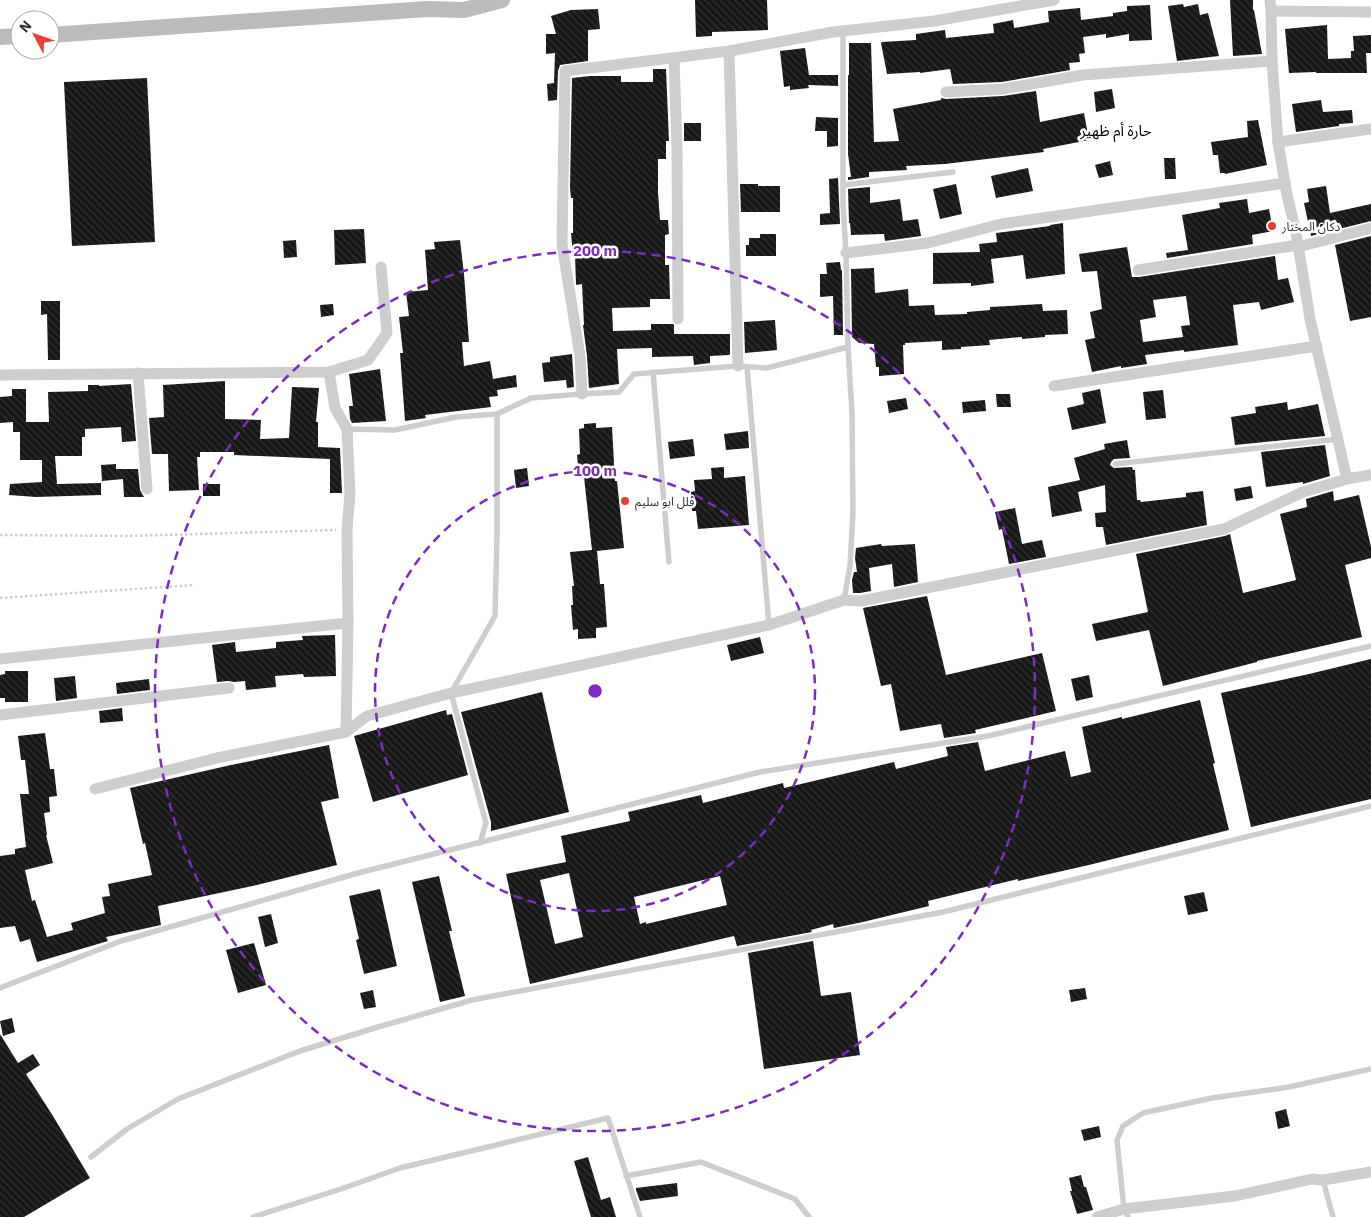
<svg xmlns="http://www.w3.org/2000/svg" width="1371" height="1217" viewBox="0 0 1371 1217" font-family="'IBM Plex Sans','Noto Sans Arabic',sans-serif">
	<style>
		.building { fill: url(#building-back-hatch); fill-rule: evenodd }
		.lines { fill: none; stroke-linecap: round; stroke-linejoin: round }
		.path { stroke: #cecece; stroke-width: 2.5; stroke-dasharray: 2.5 2.5; stroke-linecap: butt }
		.lane { stroke: #cecece; stroke-width: 5.5 }
		.street { stroke: #cecece; stroke-width: 11 }
		.secondary { stroke: #bbb; stroke-width: 16 }
		.ring { fill: none; stroke: #7b2cbf; stroke-width: 2.5; stroke-dasharray: 9 6 }
		.poi-dot { fill: #e83e33; stroke: #fff; stroke-width: 2 }
		.labels { text-anchor: middle; dominant-baseline: central; stroke-width: 5; stroke-linejoin: round; paint-order: stroke }
		.poi-label { font-size: 12px; fill: #313131; stroke: #fff; text-anchor: start }
		.quarter-label { font-size: 15px; fill: #000; stroke: #fff }
		.centre { fill: #7b2cbf; stroke: #fff; stroke-width: 2.5 }
		.ring-label { font-size: 15px; text-anchor: middle; font-weight: bold; fill: #7b2cbf; stroke: #fff; stroke-width: 5; stroke-linejoin: round; paint-order: stroke }
	</style>
	<defs>
		<pattern id="building-back-hatch" width="6" height="6" patternUnits="userSpaceOnUse" patternTransform="scale(1.25)"><rect width="6" height="6" fill="#181818"/><path d="M-1 5l2 2M0 0l6 6M5-1l2 2" fill="none" stroke="#313131"/></pattern>
	</defs>
	<rect width="100%" height="100%" fill="#fff"/>
	<g class="building">
		<polygon points="695,0 767,0 768,30 712,32 712,36 696,37"/>
		<polygon points="1230,0 1253,0 1253,10 1254,10 1262,54 1233,56"/>
		<polygon points="1183,4 1184,7 1198,4 1200,15 1208,13 1219,56 1177,61 1168,6"/>
		<polygon points="1150,5 1152,40 1129,41 1129,34 1106,38 1106,34 1083,37 1085,53 1079,54 1080,62 1069,63 1070,70 1002,82 953,84 950,69 920,73 920,72 887,74 881,43 882,42 916,40 916,34 945,30 946,38 994,33 993,24 1013,20 1014,28 1049,22 1048,11 1080,8 1081,20 1113,16 1113,13 1127,11 1127,6"/>
		<polygon points="598,9 600,29 588,30 588,61 560,65 558,71 557,100 548,101 547,84 554,83 555,53 546,54 546,34 556,34 551,16 571,10"/>
		<polygon points="1327,25 1328,59 1351,58 1351,51 1354,51 1353,36 1371,35 1371,53 1366,53 1367,73 1316,73 1316,72 1289,73 1285,29"/>
		<polygon points="849,43 871,43 874,142 899,141 893,109 941,100 941,98 946,99 1003,96 1036,91 1040,122 1084,113 1089,140 1043,149 1044,152 945,164 906,166 907,170 869,172 869,177 848,180 848,177 851,177 848,154 848,75 849,75"/>
		<polygon points="805,48 809,75 838,75 838,86 808,85 809,88 790,90 790,86 784,87 780,51"/>
		<polygon points="653,69 666,69 669,141 666,141 666,159 658,159 658,192 660,220 668,220 669,234 665,235 665,265 669,265 670,299 650,299 650,307 612,308 613,331 651,330 651,324 673,324 674,325 674,334 730,334 730,354 729,355 710,356 710,363 694,365 693,356 652,357 652,348 617,349 619,384 589,388 587,356 583,325 584,325 582,284 576,285 575,255 573,255 571,233 573,233 573,198 571,198 570,188 572,78 590,76 621,76 621,82 653,82"/>
		<polygon points="147,78 155,242 72,246 64,82"/>
		<polygon points="1112,89 1115,108 1096,112 1094,92"/>
		<polygon points="1321,100 1323,112 1352,110 1353,123 1339,124 1339,126 1296,132 1292,104"/>
		<polygon points="816,117 838,118 838,146 827,147 827,131 815,131"/>
		<polygon points="1258,120 1267,165 1225,174 1225,173 1220,173 1218,155 1213,155 1211,142 1248,137 1247,121"/>
		<rect x="684" y="123" width="17" height="18"/>
		<polygon points="1164,158 1175,158 1176,179 1165,179"/>
		<polygon points="1110,161 1113,175 1099,178 1095,165"/>
		<polygon points="1028,168 1033,191 996,198 991,176"/>
		<polygon points="838,178 840,224 820,225 820,214 830,213 829,179"/>
		<polygon points="740,184 758,184 758,186 780,186 780,212 741,212"/>
		<polygon points="956,184 962,214 940,219 933,189"/>
		<polygon points="1326,186 1330,213 1371,204 1371,221 1311,236 1304,203 1309,202 1307,189"/>
		<polygon points="870,187 870,203 900,199 903,221 918,219 921,236 885,241 884,234 851,235 850,223 849,223 848,189"/>
		<polygon points="1247,199 1249,213 1269,209 1273,231 1252,235 1253,244 1167,258 1166,253 1188,250 1182,215 1220,208 1219,203"/>
		<polygon points="1063,223 1065,274 1026,279 1023,255 991,259 994,283 971,286 971,283 933,284 933,253 980,252 979,244 997,242 996,233 1050,226 1050,225"/>
		<polygon points="364,229 366,263 335,265 334,230"/>
		<polygon points="760,234 776,234 776,256 746,256 746,245 749,245 749,238 760,238"/>
		<polygon points="1371,236 1371,317 1350,321 1335,245"/>
		<polygon points="296,240 297,257 284,258 283,241"/>
		<polygon points="460,240 464,274 469,342 462,342 464,366 490,361 493,379 516,375 517,387 497,390 498,396 489,397 491,407 425,415 426,418 405,421 400,353 403,353 399,317 409,316 406,292 428,290 425,250 435,249 434,242"/>
		<path d="M1127,247L1132,277H1139L1275,256L1278,280L1288,278L1294,302L1261,310L1259,302L1233,305L1238,345L1184,352V350L1145,355L1147,364L1121,368V366L1092,372L1085,340L1095,338L1090,312L1102,309L1097,271L1082,272L1079,254ZM1186,296L1190,325L1181,326L1183,337L1143,342L1140,320L1156,317L1153,300Z"/>
		<polygon points="840,262 841,270 842,270 843,335 834,335 833,296 820,297 820,274 827,274 826,263"/>
		<polygon points="874,268 875,293 908,289 909,306 934,305 935,315 967,314 967,312 990,310 990,307 1042,304 1043,311 1067,310 1068,334 1045,335 1045,337 1022,339 1022,337 989,340 990,345 961,347 961,349 942,350 942,341 905,343 905,345 903,345 904,374 879,376 879,367 876,367 874,344 859,343 852,337 851,269"/>
		<polygon points="41,301 60,301 60,360 48,360 47,314 41,315"/>
		<polygon points="333,304 334,315 321,317 320,305"/>
		<polygon points="775,320 777,350 745,353 744,322"/>
		<polygon points="572,354 574,387 567,388 566,380 544,382 542,363 550,362 550,357"/>
		<polygon points="380,369 386,421 352,423 350,419 349,406 353,406 349,374"/>
		<polygon points="225,381 225,419 261,420 260,439 289,438 292,387 319,388 316,422 318,422 318,447 340,448 342,493 330,493 330,459 234,455 234,452 200,452 200,457 197,457 199,490 169,491 168,454 152,454 149,418 164,417 163,385"/>
		<polygon points="131,384 136,441 122,442 121,427 85,429 85,437 82,437 82,456 55,456 57,484 101,483 101,495 36,497 9,495 10,484 42,482 42,460 20,460 20,432 13,432 13,422 0,423 0,397 12,396 12,389 26,389 26,422 49,422 48,392 88,391 88,385 99,385 99,386"/>
		<polygon points="1100,389 1106,423 1072,430 1067,408 1084,404 1082,393"/>
		<polygon points="1163,390 1166,418 1146,420 1143,392"/>
		<polygon points="996,394 1010,394 1011,407 997,407"/>
		<polygon points="906,398 908,409 889,413 887,401"/>
		<polygon points="985,400 986,411 963,413 962,402"/>
		<polygon points="1287,402 1288,410 1318,404 1325,436 1235,445 1231,417 1256,413 1255,407"/>
		<polygon points="596,423 596,428 612,427 615,481 617,481 624,548 597,551 600,584 604,584 607,627 596,628 596,638 578,639 578,629 573,630 571,605 573,605 572,586 574,586 570,552 592,550 584,477 579,477 577,455 580,454 579,429 584,428 584,424"/>
		<polygon points="748,431 749,448 726,450 724,434"/>
		<polygon points="693,439 695,456 670,459 668,442"/>
		<polygon points="1127,440 1130,458 1114,459 1111,462 1110,465 1114,468 1132,467 1133,470 1135,470 1137,500 1140,500 1141,502 1186,497 1186,493 1203,491 1207,525 1106,545 1103,527 1096,527 1095,513 1106,512 1105,485 1078,492 1082,511 1052,517 1048,487 1080,480 1074,458 1105,449 1104,444"/>
		<polygon points="1325,445 1330,476 1303,484 1303,482 1266,487 1261,452"/>
		<polygon points="116,464 116,469 138,469 140,490 144,497 124,497 123,479 102,481 101,465"/>
		<polygon points="724,467 724,478 745,476 749,525 698,529 696,511 692,511 691,492 695,491 694,480 712,479 711,468"/>
		<polygon points="527,468 529,486 516,488 514,470"/>
		<rect x="203" y="484" width="17" height="12"/>
		<polygon points="1251,486 1253,498 1236,501 1234,489"/>
		<polygon points="1333,491 1334,501 1359,495 1371,547 1371,558 1345,565 1362,637 1257,661 1257,662 1163,686 1149,630 1096,641 1092,624 1148,612 1136,554 1225,536 1230,534 1243,593 1296,580 1280,514 1307,507 1306,499"/>
		<polygon points="1015,508 1022,544 1042,540 1046,557 1009,564 1002,529 999,530 995,512"/>
		<polygon points="881,544 882,546 915,544 918,582 894,587 892,564 869,568 871,591 860,593 853,593 852,580 854,572 857,572 855,558 856,548"/>
		<polygon points="927,596 946,675 1042,653 1056,711 975,730 976,733 944,738 941,724 900,731 891,684 881,686 863,608"/>
		<polygon points="335,635 336,676 304,677 303,674 275,676 276,687 246,690 245,681 234,682 228,681 217,682 212,645 235,642 236,652 276,648 276,642 303,640 302,636"/>
		<polygon points="760,637 764,653 731,661 727,645"/>
		<polygon points="1371,659 1371,799 1251,827 1221,693 1309,674"/>
		<polygon points="5,671 28,671 28,702 5,702 5,698 0,698 0,675 5,674"/>
		<polygon points="1089,675 1093,697 1076,701 1071,679"/>
		<polygon points="75,676 77,698 56,701 54,678"/>
		<polygon points="149,679 150,690 117,694 116,683"/>
		<polygon points="542,692 569,812 491,831 491,822 461,712"/>
		<path d="M1200,700L1215,763L1213,764L1229,830L1089,865L1018,881V879L928,901L929,906L863,922L834,928L833,924L811,930L812,932L737,946L734,936L530,984L506,874L566,862L561,836L630,821L628,812L701,795L703,803L783,783L784,788L894,762L896,769L948,756L946,747L978,742L985,771L1065,751L1071,777L1091,772L1082,727L1122,717V719ZM569,873L583,937L555,944L540,880ZM720,876L727,905L646,924V922L640,924L634,897Z"/>
		<polygon points="122,708 123,721 100,723 99,711"/>
		<polygon points="446,710 447,715 452,714 468,775 373,802 354,736"/>
		<polygon points="45,733 50,769 54,769 57,796 49,797 50,812 44,813 47,835 46,835 53,863 25,870 32,901 35,900 47,937 73,930 71,923 105,913 102,897 110,896 108,884 152,875 145,843 143,844 130,788 231,765 329,745 339,798 321,802 337,865 257,885 158,906 161,925 106,937 108,941 37,962 30,939 20,942 15,926 0,928 0,856 15,854 15,849 26,847 20,794 29,794 25,760 21,760 18,736"/>
		<polygon points="439,876 452,931 449,931 465,996 440,1002 412,882"/>
		<polygon points="380,889 397,966 364,974 356,940 359,939 349,896"/>
		<polygon points="1204,892 1208,911 1188,915 1184,896"/>
		<polygon points="271,914 278,943 265,947 258,917"/>
		<polygon points="813,941 821,996 851,992 860,1055 764,1069 748,953"/>
		<polygon points="254,943 266,985 238,993 226,950"/>
		<polygon points="1085,988 1087,999 1071,1002 1069,990"/>
		<polygon points="373,990 376,1007 364,1009 360,993"/>
		<polygon points="12,1018 15,1032 3,1036 0,1021"/>
		<polygon points="0,1034 18,1063 33,1054 40,1065 26,1074 53,1116 90,1178 24,1217 0,1217"/>
		<polygon points="1286,1109 1290,1126 1278,1129 1275,1112"/>
		<polygon points="1099,1126 1101,1137 1084,1141 1081,1130"/>
		<polygon points="588,1157 601,1200 610,1197 616,1217 591,1217 574,1161"/>
		<polygon points="1081,1175 1084,1187 1086,1187 1093,1210 1077,1214 1070,1191 1072,1191 1069,1178"/>
		<polygon points="677,1183 678,1196 640,1201 636,1190 636,1188"/>
	</g>
	<g class="lines">
		<g class="path">
			<polyline points="0,535 128,536 336,530"/>
			<polyline points="0,598 195,585"/>
		</g>
		<g class="lane">
			<polyline points="843,30 843,204 846,253 848,347"/>
			<polyline points="843,185 953,172"/>
			<polyline points="747,367 769,625"/>
			<polyline points="653,372 669,562"/>
			<polyline points="347,429 395,430 456,417 497,414 531,398 582,394 619,392 634,374 738,366 767,368 848,347 852,413 853,512 850,566 844,600"/>
			<polyline points="1115,464 1339,439"/>
			<polyline points="480,843 486,823 451,693 495,616 497,534 497,414"/>
			<polyline points="0,988 121,941 358,873 760,772 988,736 1371,646"/>
			<polyline points="91,1157 127,1129 178,1099 300,1051 378,1027 472,1000 943,912 1371,806"/>
			<polyline points="626,1176 701,1162 795,1199 809,1217"/>
			<polyline points="1323,1180 1333,1217"/>
			<polyline points="253,1217 341,1189 400,1168 608,1118 640,1217"/>
			<polyline points="1128,1217 1124,1209 1117,1140 1123,1126 1143,1113 1212,1098 1289,1087 1371,1069"/>
		</g>
		<g class="street">
			<polyline points="1270,0 1271,11 1272,61 1278,142 1287,195 1296,232 1310,319 1347,479"/>
			<polyline points="1271,11 1371,12"/>
			<polyline points="729,51 738,366"/>
			<polyline points="674,58 677,148 678,319"/>
			<polyline points="946,92 1003,89 1083,75 1272,61"/>
			<polyline points="1278,142 1371,129"/>
			<polyline points="1298,247 1371,228"/>
			<polyline points="846,253 928,243 1001,224 1285,183"/>
			<polyline points="1138,270 1298,245"/>
			<polyline points="329,372 335,408 347,429 350,493 347,530 348,623 346,732"/>
			<polyline points="138,373 147,489"/>
			<polyline points="0,375 329,372 368,360 387,333 381,267"/>
			<polyline points="1054,386 1317,346"/>
			<polyline points="582,394 580,356 562,244 565,71 729,51 833,32 934,21 1054,0"/>
			<polyline points="0,659 348,623"/>
			<polyline points="0,715 229,688"/>
			<polyline points="95,789 217,758 346,732 367,716 451,693 769,625 844,600 861,601 1224,529 1303,492 1347,479 1371,475"/>
			<polyline points="1097,1217 1124,1209 1235,1196 1312,1179 1323,1180 1371,1172"/>
		</g>
		<g class="secondary">
			<polyline points="50,35 427,9 464,10 502,0"/>
			<polyline points="0,37 20,36"/>
		</g>
	</g>
	<g class="ring">
		<circle cx="595" cy="691" r="220"/>
		<circle cx="595" cy="691" r="440"/>
	</g>
	<g class="poi-dot">
		<circle cx="1272" cy="226" r="5"/>
		<circle cx="625" cy="501" r="5"/>
	</g>
	<g class="labels">
		<g class="poi-label">
			<text x="1282" y="226">دكان المختار</text>
			<text x="635" y="501">فلل ابو سليم</text>
		</g>
		<g class="quarter-label">
			<text x="1116" y="130">حارة أم ظهير</text>
		</g>
	</g>
	<circle cx="595" cy="691" r="8" class="centre"/>
	<g class="ring-label">
		<text x="595" y="256">200 m</text>
		<text x="595" y="476">100 m</text>
	</g>
	<g transform="translate(35 35) rotate(311)"><circle r="24" fill="#ffffff" stroke="#adadad"/>
	<path d="M0-4L9 19L0 12L-9 19Z" fill="#e83e33"/>
	<text y="-8" font-size="14" font-weight="bold" text-anchor="middle" fill="#313131">N</text>
	</g>
</svg>
